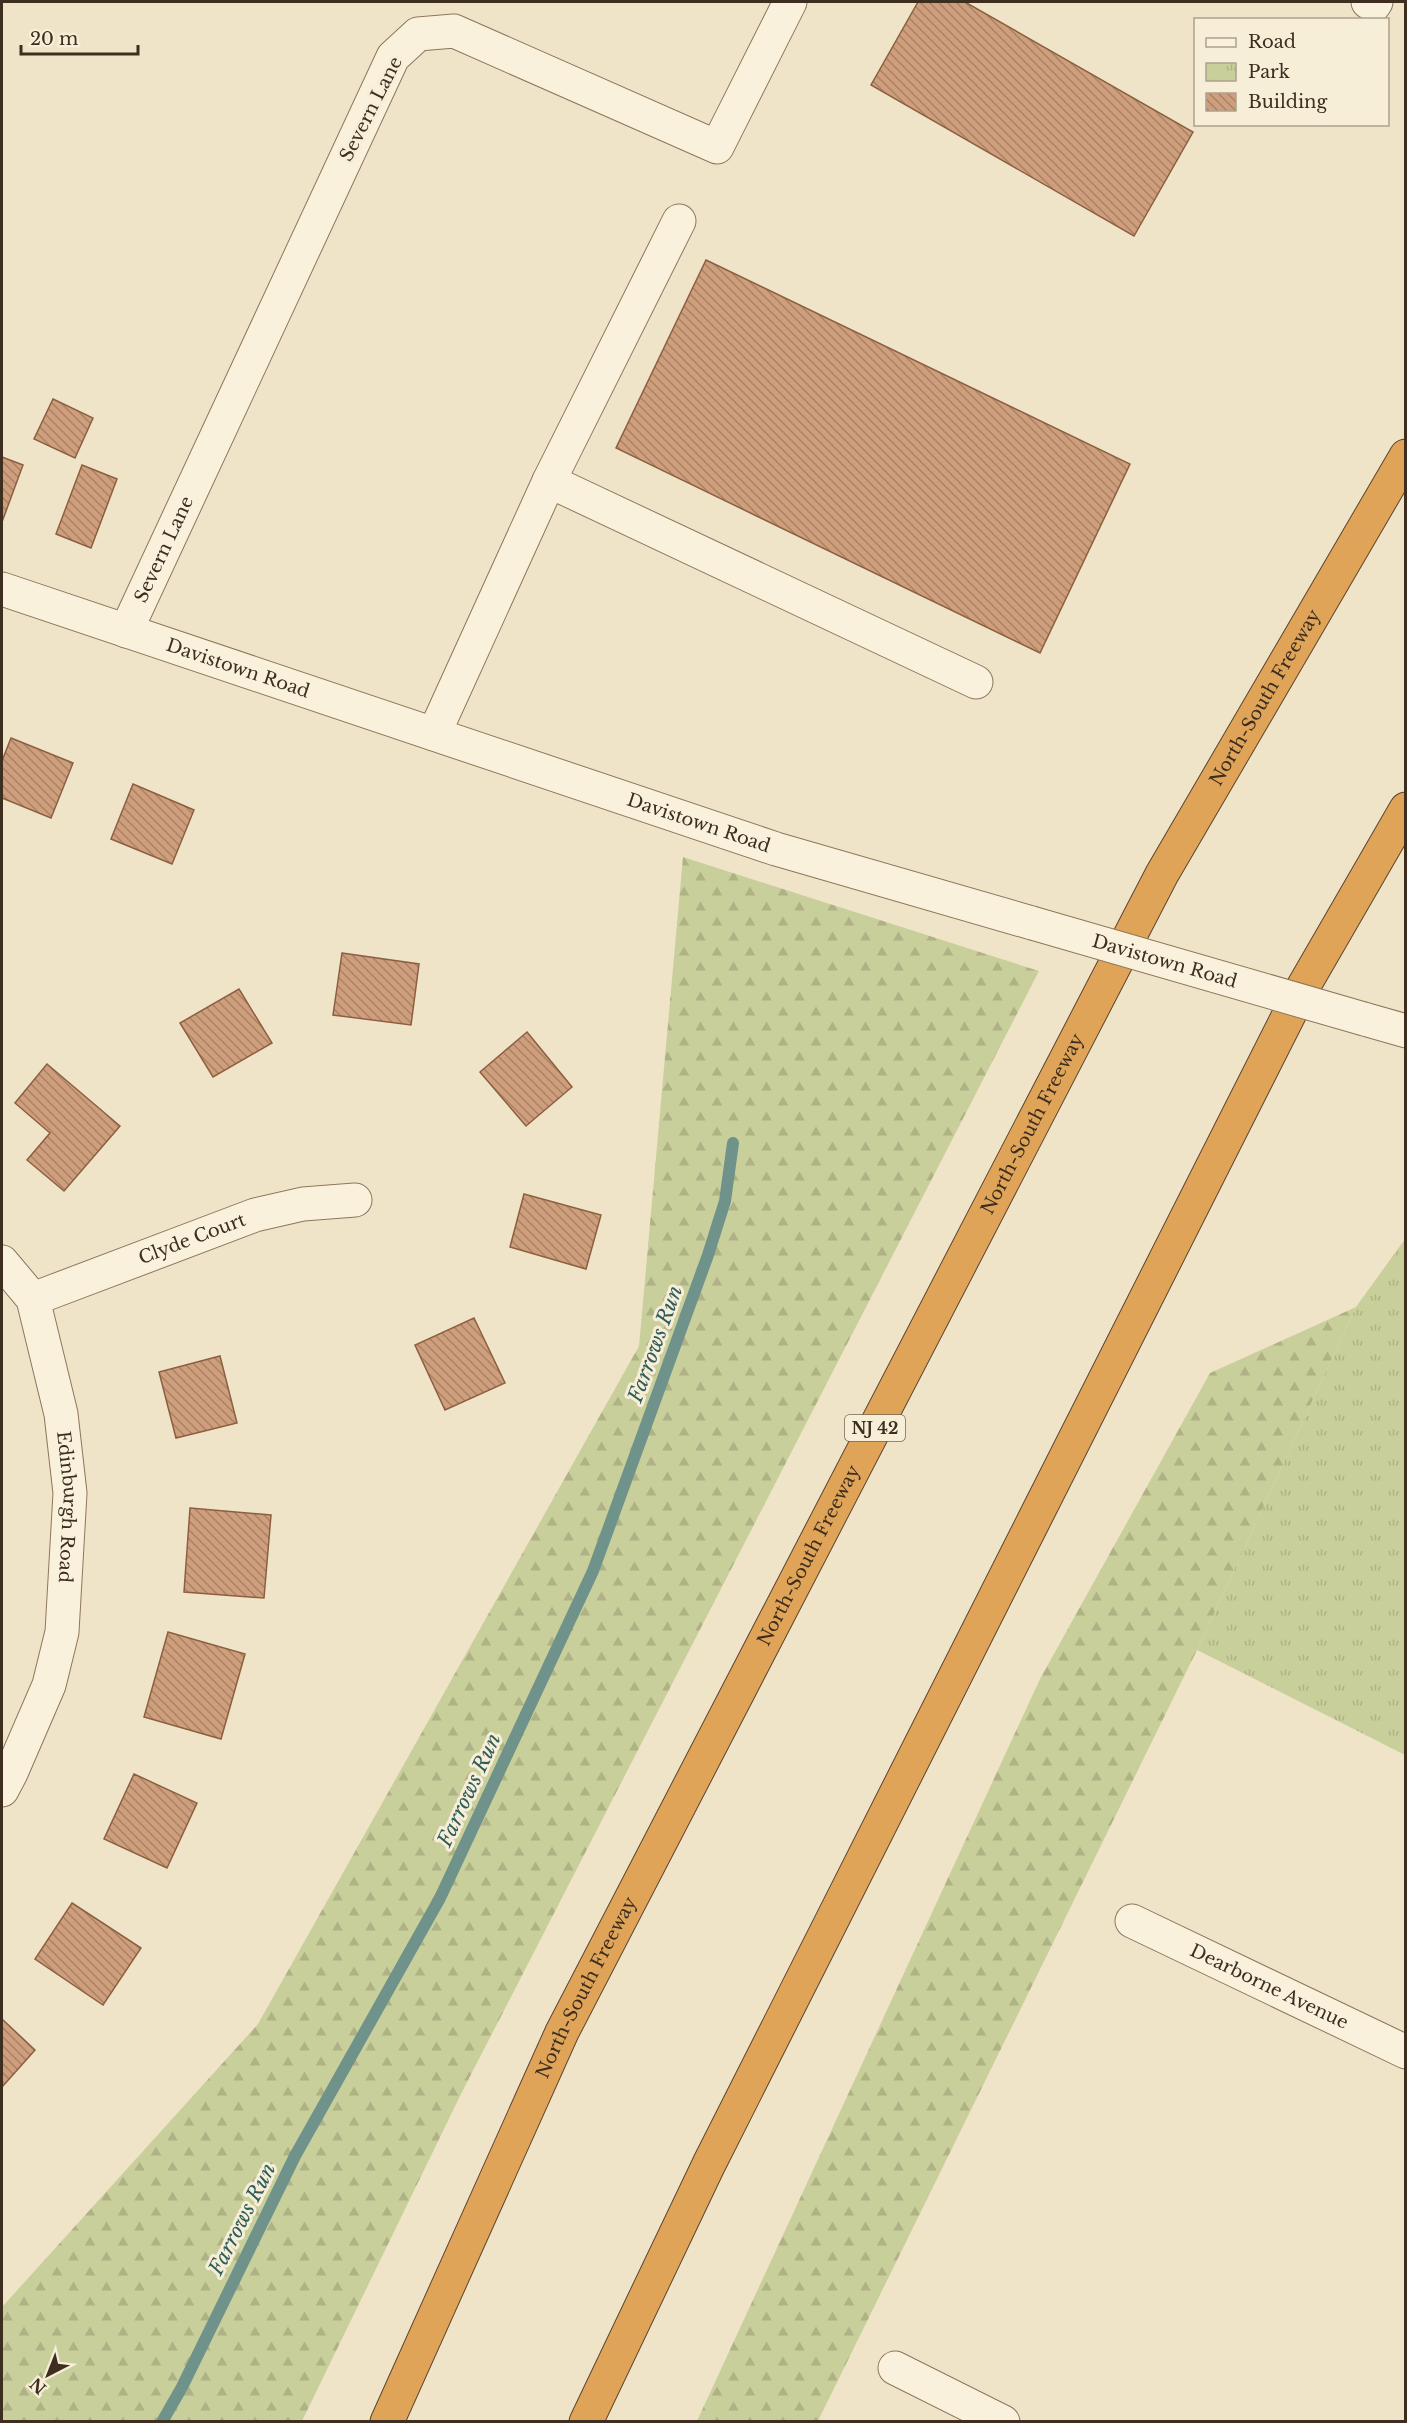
<svg xmlns="http://www.w3.org/2000/svg" width="1407" height="2423" viewBox="0 0 1407 2423" font-family="'Libre Baskerville',serif">
	<style>
		.forest { fill: url(#forest-firs) }
		.park { fill: url(#park-tufts) }
		.lines { fill: none; stroke-linecap: round; stroke-linejoin: round }
		.stream { stroke: #6f938a; stroke-width: 12 }
		.building { fill: url(#building-back-hatch); stroke: #8d5f41; stroke-width: 1.5 }
		.minor-casing { stroke: #8d765c; stroke-width: 35 }
		.highway-casing { stroke: #5b4430; stroke-width: 35 }
		.minor { stroke: #faf1dc; stroke-width: 33 }
		.highway { stroke: #e0a458; stroke-width: 33 }
		.minor-bridge-casing { stroke: #8d765c; stroke-width: 35; stroke-linecap: butt }
		.minor-bridge { stroke: #faf1dc; stroke-width: 33 }
		.labels { text-anchor: middle; dominant-baseline: central; stroke-width: 6; stroke-linejoin: round; paint-order: stroke }
		.shield { fill: #f7eed8; stroke: #756857; stroke-width: 1.5 }
		.shield-label { font-size: 16px; font-weight: bold; fill: #3d2e20 }
		.street-label { font-size: 18px; fill: #3d2e20; stroke: #f7eed8 }
		.water-label { font-size: 20px; font-style: italic; fill: #2f5d5a; stroke: #f7eed8 }
	</style>
	<defs>
		<pattern id="forest-firs" width="22" height="20" patternUnits="userSpaceOnUse" patternTransform="scale(1.5)"><rect width="22" height="20" fill="#c9cf9b"/><path d="M5 1l3.5 6h-7zM16 11l3.5 6h-7z" fill="#aeb285"/></pattern>
		<pattern id="park-tufts" width="24" height="20" patternUnits="userSpaceOnUse" patternTransform="scale(1.5)"><rect width="24" height="20" fill="#c9cf9b"/><path d="M3 7l-1-3M5 7V3M7 7l1-3M15 17l-1-3M17 17v-4M19 17l1-3" fill="none" stroke="#aeb285"/></pattern>
		<pattern id="building-back-hatch" width="6" height="6" patternUnits="userSpaceOnUse" patternTransform="scale(1.5)"><rect width="6" height="6" fill="#cf9f7d"/><path d="M-1 5l2 2M0 0l6 6M5-1l2 2" fill="none" stroke="#a98266"/></pattern>
	</defs>
	<rect width="100%" height="100%" fill="#f0e4c8"/>
	<g class="forest">
		<polygon points="683,857 1039,971 462,2092 302,2421 2,2421 2,2307 258,2024 639,1346"/>
		<polygon points="1356,1307 1197,1650 818,2421 697,2421 1040,1679 1210,1373"/>
	</g>
	<polygon class="park" points="1405,1239 1405,1755 1197,1650 1356,1307"/>
	<g class="lines">
		<polyline class="stream" points="162,2422 182,2387 295,2156 440,1898 593,1571 708,1255 725,1201 733,1143"/>
	</g>
	<g class="building">
		<polygon points="918,2 965,2 1193,132 1134,236 871,85"/>
		<polygon points="706,260 1130,464 1040,653 616,448"/>
		<polygon points="53,399 93,418 75,458 34,439"/>
		<polygon points="2,457 23,465 2,522"/>
		<polygon points="82,465 117,479 91,548 56,534"/>
		<polygon points="11,738 73,763 51,818 2,798 2,761"/>
		<polygon points="133,784 194,810 172,864 111,839"/>
		<polygon points="342,953 419,964 411,1025 333,1015"/>
		<polygon points="239,989 272,1043 213,1077 180,1023"/>
		<polygon points="527,1032 572,1087 526,1126 480,1072"/>
		<polygon points="47,1064 120,1126 64,1191 27,1160 50,1133 15,1103"/>
		<polygon points="524,1194 601,1215 586,1269 510,1247"/>
		<polygon points="474,1318 505,1383 445,1410 415,1345"/>
		<polygon points="220,1356 237,1423 176,1438 159,1372"/>
		<polygon points="190,1508 271,1515 264,1598 184,1592"/>
		<polygon points="168,1632 245,1654 221,1739 144,1717"/>
		<polygon points="134,1774 197,1803 167,1868 104,1839"/>
		<polygon points="72,1903 141,1948 103,2005 35,1959"/>
		<polygon points="2,2019 35,2050 2,2087"/>
	</g>
	<g class="lines">
		<g class="minor-casing">
			<g id="minor">
				<polyline points="1368,2 1374,5 1376,2"/>
				<polyline points="549,481 976,682"/>
				<path id="s1" d="M2,589L776,849L1032,923"/>
				<path id="s2" d="M126,631L393,57L418,34L454,31L717,147L790,2"/>
				<polyline points="434,734 549,481 679,221"/>
				<polyline points="1364,1019 1406,1031"/>
				<path id="s3" d="M2,1262L33,1299L61,1414L70,1493L62,1632L49,1685L11,1773L2,1790"/>
				<path id="s4" d="M33,1299L255,1215L303,1204L355,1200"/>
				<path id="s5" d="M1132,1921L1406,2052"/>
				<polyline points="895,2368 1003,2422"/>
			</g>
		</g>
		<g class="highway-casing">
			<g id="highway">
				<path id="s6" d="M387,2422L562,2032L1162,874L1406,456"/>
				<polyline points="586,2422 709,2164 1302,989 1406,809"/>
			</g>
		</g>
		<use href="#minor" class="minor"/>
		<use href="#highway" class="highway"/>
		<g class="minor-bridge-casing">
			<g id="minor-bridge">
				<path id="s7" d="M1032,923L1364,1019"/>
			</g>
		</g>
		<use href="#minor-bridge" class="minor-bridge"/>
	</g>
	<g class="labels">
		<rect class="shield" x="845" y="1415" width="60" height="26" rx="4.5"/>
		<g class="shield-label">
			<text x="875" y="1428">NJ 42</text>
		</g>
		<g class="street-label">
			<text transform="translate(371 109) rotate(-63)">Severn Lane</text>
			<text stroke="none"><textPath href="#s2" startOffset="90">Severn Lane</textPath></text>
			<text stroke="none"><textPath href="#s1" startOffset="249">Davistown Road</textPath></text>
			<text stroke="none"><textPath href="#s6" startOffset="1936">North-South Freeway</textPath></text>
			<text stroke="none"><textPath href="#s1" startOffset="735">Davistown Road</textPath></text>
			<text stroke="none"><textPath href="#s7" startOffset="138">Davistown Road</textPath></text>
			<text stroke="none"><textPath href="#s6" startOffset="1450">North-South Freeway</textPath></text>
			<text stroke="none"><textPath href="#s4" startOffset="170">Clyde Court</textPath></text>
			<text stroke="none"><textPath href="#s3" startOffset="260">Edinburgh Road</textPath></text>
			<text stroke="none"><textPath href="#s6" startOffset="964">North-South Freeway</textPath></text>
			<text stroke="none"><textPath href="#s5" startOffset="152">Dearborne Avenue</textPath></text>
			<text stroke="none"><textPath href="#s6" startOffset="478">North-South Freeway</textPath></text>
		</g>
		<g class="water-label">
			<text transform="translate(655 1344) rotate(-70)">Farrows Run</text>
			<text transform="translate(469 1790) rotate(-65)">Farrows Run</text>
			<text transform="translate(242 2219) rotate(-63)">Farrows Run</text>
		</g>
	</g>
	<rect width="1407" height="2423" fill="none" stroke="#3d2e20" stroke-width="6"/>
	<rect x="1194" y="18" width="195" height="108" fill="#f7eed8" stroke="#ada18e" stroke-width="1.5"/>
	<rect x="1206" y="38" width="30" height="9" fill="#faf1dc" stroke="#ada18e" stroke-width="1.5"/>
	<text x="1248" y="48" font-size="18" fill="#3d2e20">Road</text>
	<rect x="1206" y="63" width="30" height="18" fill="url(#park-tufts)" stroke="#ada18e" stroke-width="1.5"/>
	<text x="1248" y="78" font-size="18" fill="#3d2e20">Park</text>
	<rect x="1206" y="93" width="30" height="18" fill="url(#building-back-hatch)" stroke="#ada18e" stroke-width="1.5"/>
	<text x="1248" y="108" font-size="18" fill="#3d2e20">Building</text>
	<g transform="translate(48 2375) rotate(222)" stroke="#f7eed8" stroke-width="4.5" paint-order="stroke">
	<path d="M0-4.5L10 22L0 15L-10 22Z" fill="#3d2e20"/>
	<text y="-9" font-size="16" font-weight="bold" text-anchor="middle" fill="#3d2e20">N</text>
	</g>
	<path d="M21 45v9h117v-9" fill="none" stroke="#3d2e20" stroke-width="3"/>
	<text x="30" y="45" font-size="18" fill="#3d2e20" stroke="#f7eed8" stroke-width="4.5" paint-order="stroke">20 m</text>
</svg>
